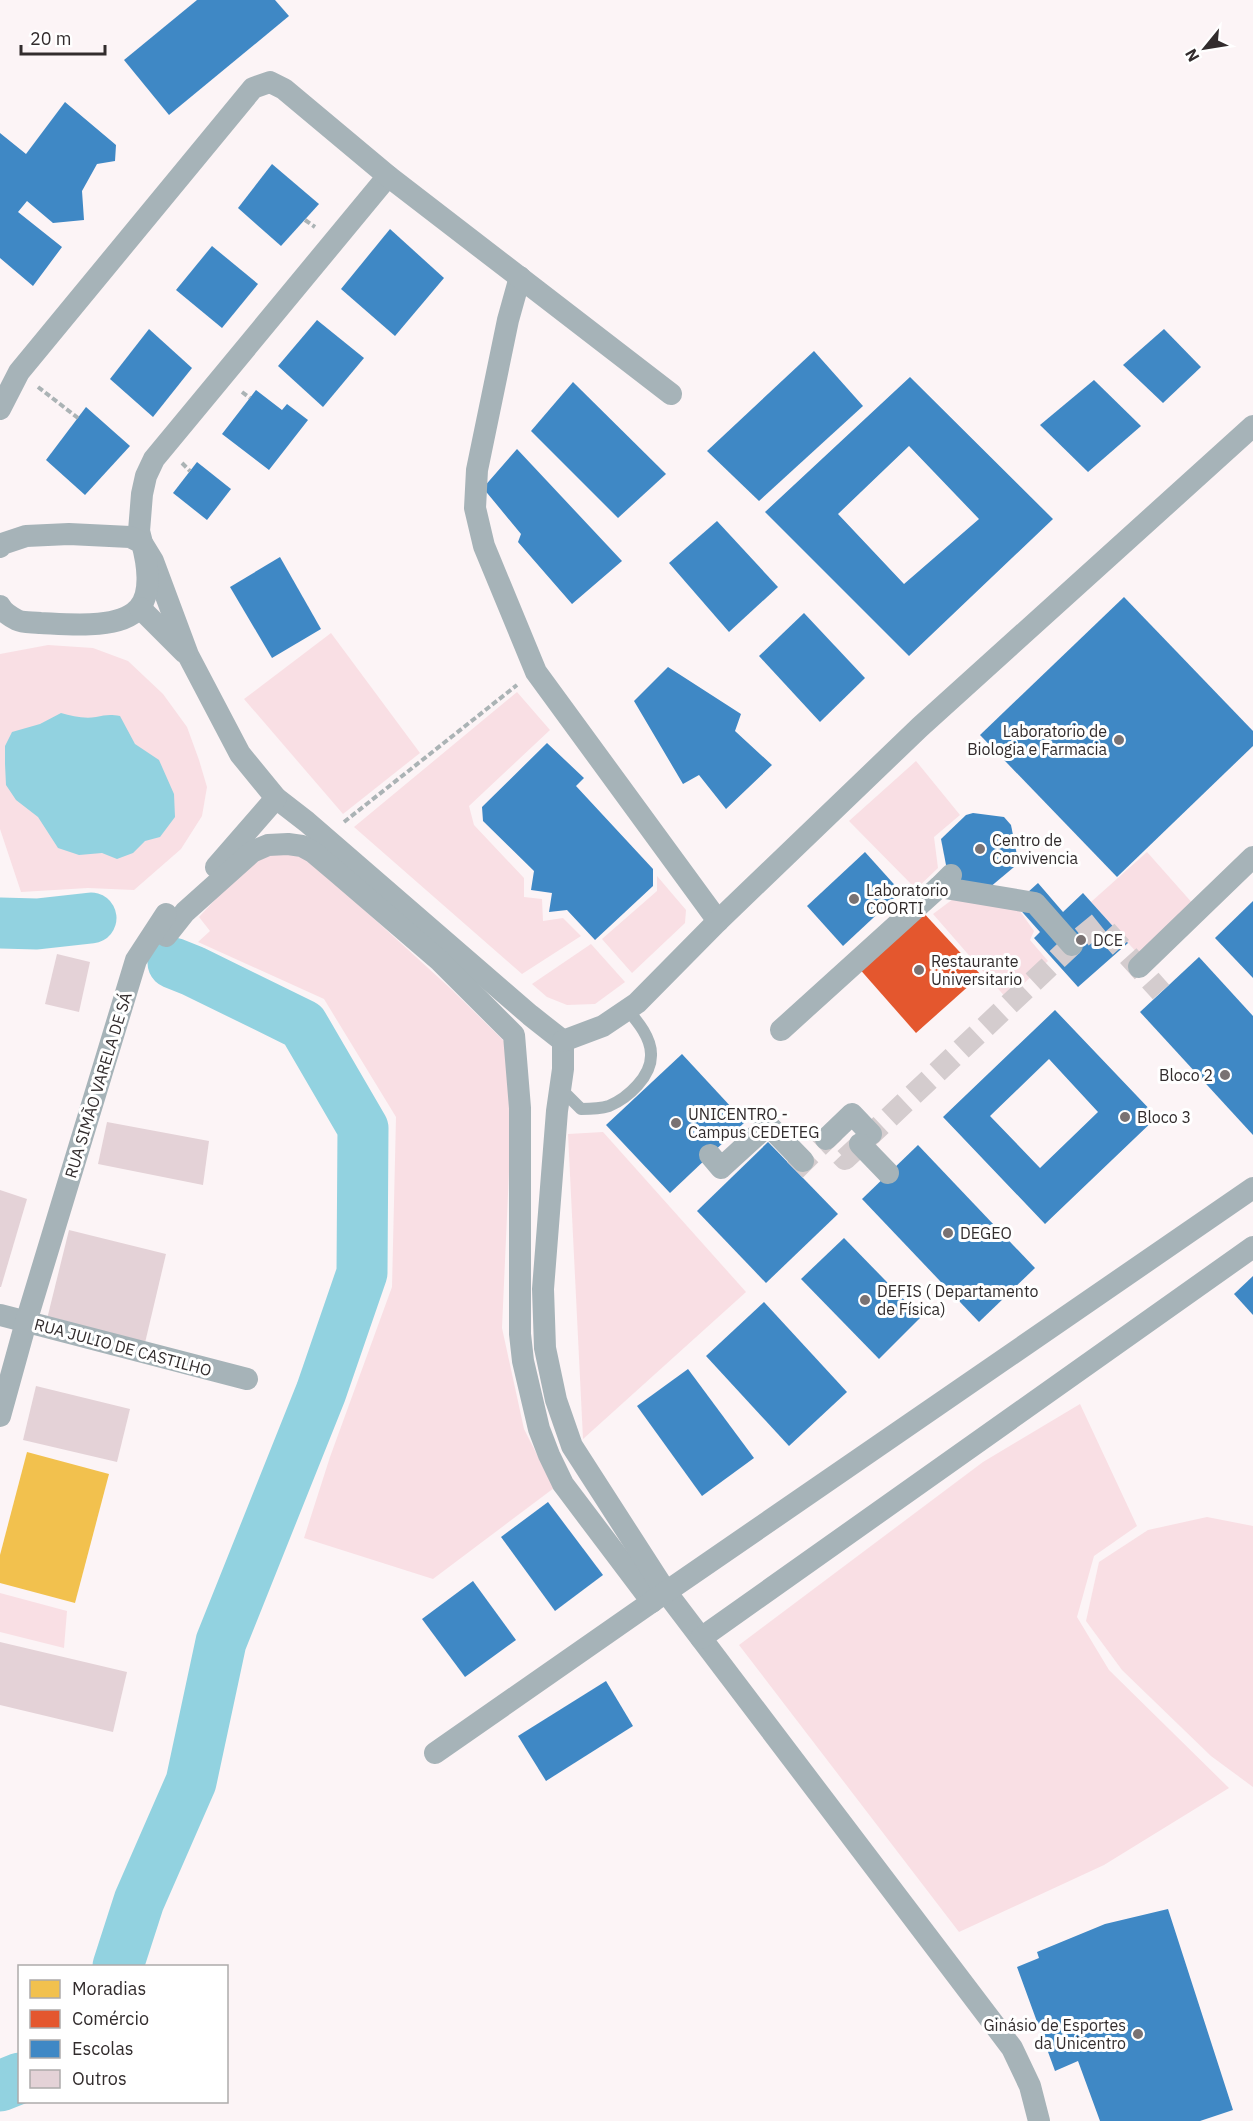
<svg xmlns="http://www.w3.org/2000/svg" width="1253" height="2121" viewBox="0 0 1253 2121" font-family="'IBM Plex Sans',sans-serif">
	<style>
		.green { fill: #f9dfe4 }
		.water { fill: #92d2e0 }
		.homes { fill: #f2c14e }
		.shops { fill: #e4572e }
		.schools { fill: #3f88c5; fill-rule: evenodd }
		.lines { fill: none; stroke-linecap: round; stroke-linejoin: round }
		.river { stroke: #92d2e0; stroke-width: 51 }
		.building { fill: #e4d2d7 }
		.street-tunnel { stroke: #d4ccce; stroke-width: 22; stroke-dasharray: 22 11; stroke-linecap: butt }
		.path { stroke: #abb3b5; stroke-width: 4; stroke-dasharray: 6 3; stroke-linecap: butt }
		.lane { stroke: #a6b3b8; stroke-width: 12 }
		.street { stroke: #a6b3b8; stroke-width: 22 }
		.poi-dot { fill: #797273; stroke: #fff; stroke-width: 2 }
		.labels { text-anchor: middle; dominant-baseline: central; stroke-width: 6; stroke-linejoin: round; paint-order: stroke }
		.poi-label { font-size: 16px; fill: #322c2d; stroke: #fff; text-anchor: start }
		.street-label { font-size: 16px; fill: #322c2d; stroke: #fff }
	</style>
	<rect width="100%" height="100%" fill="#fcf4f6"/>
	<g class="green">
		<polygon points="331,633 420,753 343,814 244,699"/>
		<polygon points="48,645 93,648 128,661 163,694 187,727 199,760 207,787 202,816 181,849 134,890 88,888 21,892 0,829 0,654"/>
		<polygon points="517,692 550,730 469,806 474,825 524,878 524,897 542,899 543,921 563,918 581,936 522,974 354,827"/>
		<polygon points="916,761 960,815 934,837 938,868 916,889 849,821"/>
		<polygon points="1147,852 1194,905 1139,955 1091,902"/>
		<polygon points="269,853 301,856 325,874 450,988 506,1043 512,1105 502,1328 524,1429 554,1488 433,1579 304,1538 330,1457 392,1287 396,1117 324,999 198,942 210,931 199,917 236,877"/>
		<polygon points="657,876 686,910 685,923 632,973 602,939 657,891"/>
		<polygon points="957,896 1015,904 1034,931 1030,940 1048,961 1007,999 933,914"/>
		<polygon points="591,944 625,982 595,1004 567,1005 547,997 532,984"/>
		<polygon points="603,1132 746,1292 583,1439 568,1134"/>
		<polygon points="1080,1404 1137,1526 1094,1556 1077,1617 1109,1670 1229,1788 1104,1865 959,1932 739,1645 983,1462"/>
		<polygon points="1207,1517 1253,1526 1253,1787 1211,1756 1122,1670 1086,1621 1099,1562 1148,1530"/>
		<polygon points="0,1593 67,1611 64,1648 0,1632"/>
	</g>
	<path class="water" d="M61,713C72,716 84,719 96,717C105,715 110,714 120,716L135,744L159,760L174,794L175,817L160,837L145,841L133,853L117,859L102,853L79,855L58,848L38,817L16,800L6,785L5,764V746L12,732L40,724Z"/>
	<polygon class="homes" points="27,1452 109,1474 75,1603 0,1583 0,1555"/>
	<polygon class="shops" points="920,909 981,975 916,1033 857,966"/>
	<g class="schools">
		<polygon points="197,0 275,0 289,16 169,115 124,60"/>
		<polygon points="65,102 116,145 115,161 97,164 82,191 84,220 53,223 27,201 18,212 62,247 33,286 0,258 0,133 26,154"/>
		<polygon points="272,164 319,204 281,246 238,208"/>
		<polygon points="390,229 444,278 395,336 341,289"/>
		<polygon points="212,246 258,284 222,328 176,290"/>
		<polygon points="317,320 364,358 323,407 278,366"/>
		<polygon points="149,329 192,368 153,417 110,379"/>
		<polygon points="1164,329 1201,367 1163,403 1123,365"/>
		<polygon points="814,351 863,406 759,501 707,451"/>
		<path d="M910,377L1053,519L909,656L765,512ZM909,446L979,519L904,584L838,514Z"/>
		<polygon points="1094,380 1141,426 1088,472 1040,425"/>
		<polygon points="573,382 666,474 618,518 531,431"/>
		<polygon points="256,390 282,410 287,404 308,420 269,470 222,434"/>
		<polygon points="86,407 130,446 85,495 46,460"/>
		<polygon points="517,449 622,561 572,604 518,542 521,534 483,488"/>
		<polygon points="197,462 231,489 207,520 173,493"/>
		<polygon points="717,521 778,587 729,632 669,563"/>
		<polygon points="280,557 321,629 272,658 230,587"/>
		<polygon points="1124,597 1253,731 1253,746 1117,877 980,735"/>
		<polygon points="804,613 865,678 820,722 759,656"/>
		<polygon points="668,667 741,714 735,731 772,765 726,809 699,775 683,784 634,701"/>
		<polygon points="547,743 584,778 576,786 653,869 653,886 595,940 567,910 549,912 552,893 531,890 534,871 483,821 482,807"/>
		<polygon points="973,813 1004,817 1011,825 1018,860 1014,867 989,888 955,880 947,870 941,839 966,815"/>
		<polygon points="865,852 901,892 843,946 807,906"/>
		<polygon points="1038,883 1063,912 1083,893 1128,943 1078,987 1034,938 1040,932 1015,904"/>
		<polygon points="1253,901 1253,978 1215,938"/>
		<polygon points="1199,957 1253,1016 1253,1135 1140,1012"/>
		<path d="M1055,1010L1157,1117L1045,1224L943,1117ZM1049,1059L1098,1112L1040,1168L990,1116Z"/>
		<polygon points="682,1054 745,1122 670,1193 606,1125"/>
		<polygon points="768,1142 838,1214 766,1283 697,1211"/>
		<polygon points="918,1145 1035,1268 979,1322 862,1199"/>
		<polygon points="844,1238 921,1317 879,1359 801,1279"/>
		<polygon points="1253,1276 1253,1315 1234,1294"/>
		<polygon points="764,1302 847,1392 789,1446 706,1356"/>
		<polygon points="688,1369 754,1458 702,1496 637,1406"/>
		<polygon points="548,1502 603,1575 555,1611 501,1537"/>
		<polygon points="473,1581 516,1640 465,1677 422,1619"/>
		<polygon points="606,1681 633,1726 546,1781 518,1736"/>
		<polygon points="1168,1909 1233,2110 1200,2121 1100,2121 1078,2061 1055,2071 1017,1967 1039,1958 1037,1952 1105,1924"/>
	</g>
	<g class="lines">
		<g class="river">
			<polyline points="0,923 37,924 91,918"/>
			<polyline points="118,1966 139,1901 191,1782 221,1642 321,1392 362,1273 363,1128 303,1025 193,971 173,963"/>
			<polyline points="0,2086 20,2078"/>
		</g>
	</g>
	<g class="building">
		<polygon points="57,954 90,962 79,1012 45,1004"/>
		<polygon points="107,1122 209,1141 203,1185 98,1164"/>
		<polygon points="0,1190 27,1199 1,1287 0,1287"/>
		<polygon points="69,1230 166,1254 145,1343 47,1319"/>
		<polygon points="36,1386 130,1409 117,1462 23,1440"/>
		<polygon points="0,1642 127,1672 113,1732 0,1705"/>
	</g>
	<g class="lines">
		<polyline class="street-tunnel" points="795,1170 826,1139 845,1159 1072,945 1099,923 1161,992"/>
		<g class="path">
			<polyline points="305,220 315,227"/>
			<polyline points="38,387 78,418"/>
			<polyline points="242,392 250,398"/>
			<polyline points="182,463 190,471"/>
			<polyline points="344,822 517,685"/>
		</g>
		<path class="lane" d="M561,1089L581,1109C591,1109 599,1109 609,1106C628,1098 652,1076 651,1054C651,1037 637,1021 627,1009"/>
		<g class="street">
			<polyline points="388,176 154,459 146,476 142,494 139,531 142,543 153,561 188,655 240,754 276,798 307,822 530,1015 563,1041"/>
			<polyline points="520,277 508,320 477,470 475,508 484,546 536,672 718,921"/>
			<polyline points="0,409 19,372 253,88 270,82 284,89 388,176 671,394"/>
			<path d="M0,547L2,544L26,536L69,534L130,537L142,543C147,561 153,594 138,609C119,630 66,624 40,623C33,622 23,623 17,620C11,617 3,612 0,606"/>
			<polyline points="140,608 184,652"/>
			<polyline points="216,867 276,798"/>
			<polyline points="951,875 939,887 1035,903 1072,945"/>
			<polyline points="166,936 185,912 252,852 268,845 288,844 302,846 313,852 339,874 440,961 514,1035 520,1108 520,1334 523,1361 539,1429 549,1455 563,1484 652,1602"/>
			<polyline points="1139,967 1253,857"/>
			<polyline points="781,1030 939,887"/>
			<polyline points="563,1041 563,1069 557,1111 543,1289 545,1348 556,1400 572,1446 666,1592 1012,2048 1030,2086 1039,2121"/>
			<polyline points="563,1041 603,1026 637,1003 718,921 920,727 1253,426"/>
			<polyline points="826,1139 852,1114 871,1134"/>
			<polyline points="860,1144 888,1173"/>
			<polyline points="710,1155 721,1168 768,1125 803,1161"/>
			<polyline points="0,1315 247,1379"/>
			<polyline points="0,1416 26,1322 136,960 166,914"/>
			<polyline points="701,1638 1253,1247"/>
			<polyline points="435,1753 666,1592 1253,1188"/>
		</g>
	</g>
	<g class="poi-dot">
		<circle cx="1119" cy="740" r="6"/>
		<circle cx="980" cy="849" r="6"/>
		<circle cx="854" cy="899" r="6"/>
		<circle cx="1081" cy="940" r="6"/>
		<circle cx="919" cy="970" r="6"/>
		<circle cx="1225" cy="1075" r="6"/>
		<circle cx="1125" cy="1117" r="6"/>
		<circle cx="676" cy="1123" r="6"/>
		<circle cx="948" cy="1233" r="6"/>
		<circle cx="865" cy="1300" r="6"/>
		<circle cx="1138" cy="2034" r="6"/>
	</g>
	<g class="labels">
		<g class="poi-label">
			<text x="1107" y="731" text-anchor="end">Laboratorio de<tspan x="1107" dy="18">Biologia e Farmacia</tspan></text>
			<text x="992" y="840">Centro de<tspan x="992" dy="18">Convivencia</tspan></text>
			<text x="866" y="890">Laboratorio<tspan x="866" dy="18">COORTI</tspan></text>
			<text x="1093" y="940">DCE</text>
			<text x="931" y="961">Restaurante<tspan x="931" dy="18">Universitario</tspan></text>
			<text x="1213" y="1075" text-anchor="end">Bloco 2</text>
			<text x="688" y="1114">UNICENTRO -<tspan x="688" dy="18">Campus CEDETEG</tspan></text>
			<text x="1137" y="1117">Bloco 3</text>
			<text x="960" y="1233">DEGEO</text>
			<text x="877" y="1291">DEFIS ( Departamento<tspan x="877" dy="18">de Física)</tspan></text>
			<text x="1126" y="2025" text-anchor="end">Ginásio de Esportes<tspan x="1126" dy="18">da Unicentro</tspan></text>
		</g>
		<g class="street-label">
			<text transform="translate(98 1085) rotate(-73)">RUA SIMÃO VARELA DE SÁ</text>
			<text transform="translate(123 1347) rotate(15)">RUA JULIO DE CASTILHO</text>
		</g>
	</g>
	<rect x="18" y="1965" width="210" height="138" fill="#ffffff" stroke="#adabab" stroke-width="1.5"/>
	<rect x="30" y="1980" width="30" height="18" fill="#f2c14e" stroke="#adabab" stroke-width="1.5"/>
	<text x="72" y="1995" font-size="18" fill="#322c2d">Moradias</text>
	<rect x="30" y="2010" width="30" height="18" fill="#e4572e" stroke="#adabab" stroke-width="1.5"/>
	<text x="72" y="2025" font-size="18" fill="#322c2d">Comércio</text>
	<rect x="30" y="2040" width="30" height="18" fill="#3f88c5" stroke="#adabab" stroke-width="1.5"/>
	<text x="72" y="2055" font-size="18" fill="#322c2d">Escolas</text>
	<rect x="30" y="2070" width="30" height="18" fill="#e4d2d7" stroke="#adabab" stroke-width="1.5"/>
	<text x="72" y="2085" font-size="18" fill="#322c2d">Outros</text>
	<g transform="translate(1205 48) rotate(240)" stroke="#ffffff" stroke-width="4.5" paint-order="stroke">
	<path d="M0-4.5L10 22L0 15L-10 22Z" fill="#322c2d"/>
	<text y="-9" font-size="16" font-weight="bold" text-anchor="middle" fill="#322c2d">N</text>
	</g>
	<path d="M21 45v9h84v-9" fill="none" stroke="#322c2d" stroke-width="3"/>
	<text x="30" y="45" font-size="18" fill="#322c2d" stroke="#ffffff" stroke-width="4.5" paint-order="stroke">20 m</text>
</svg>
